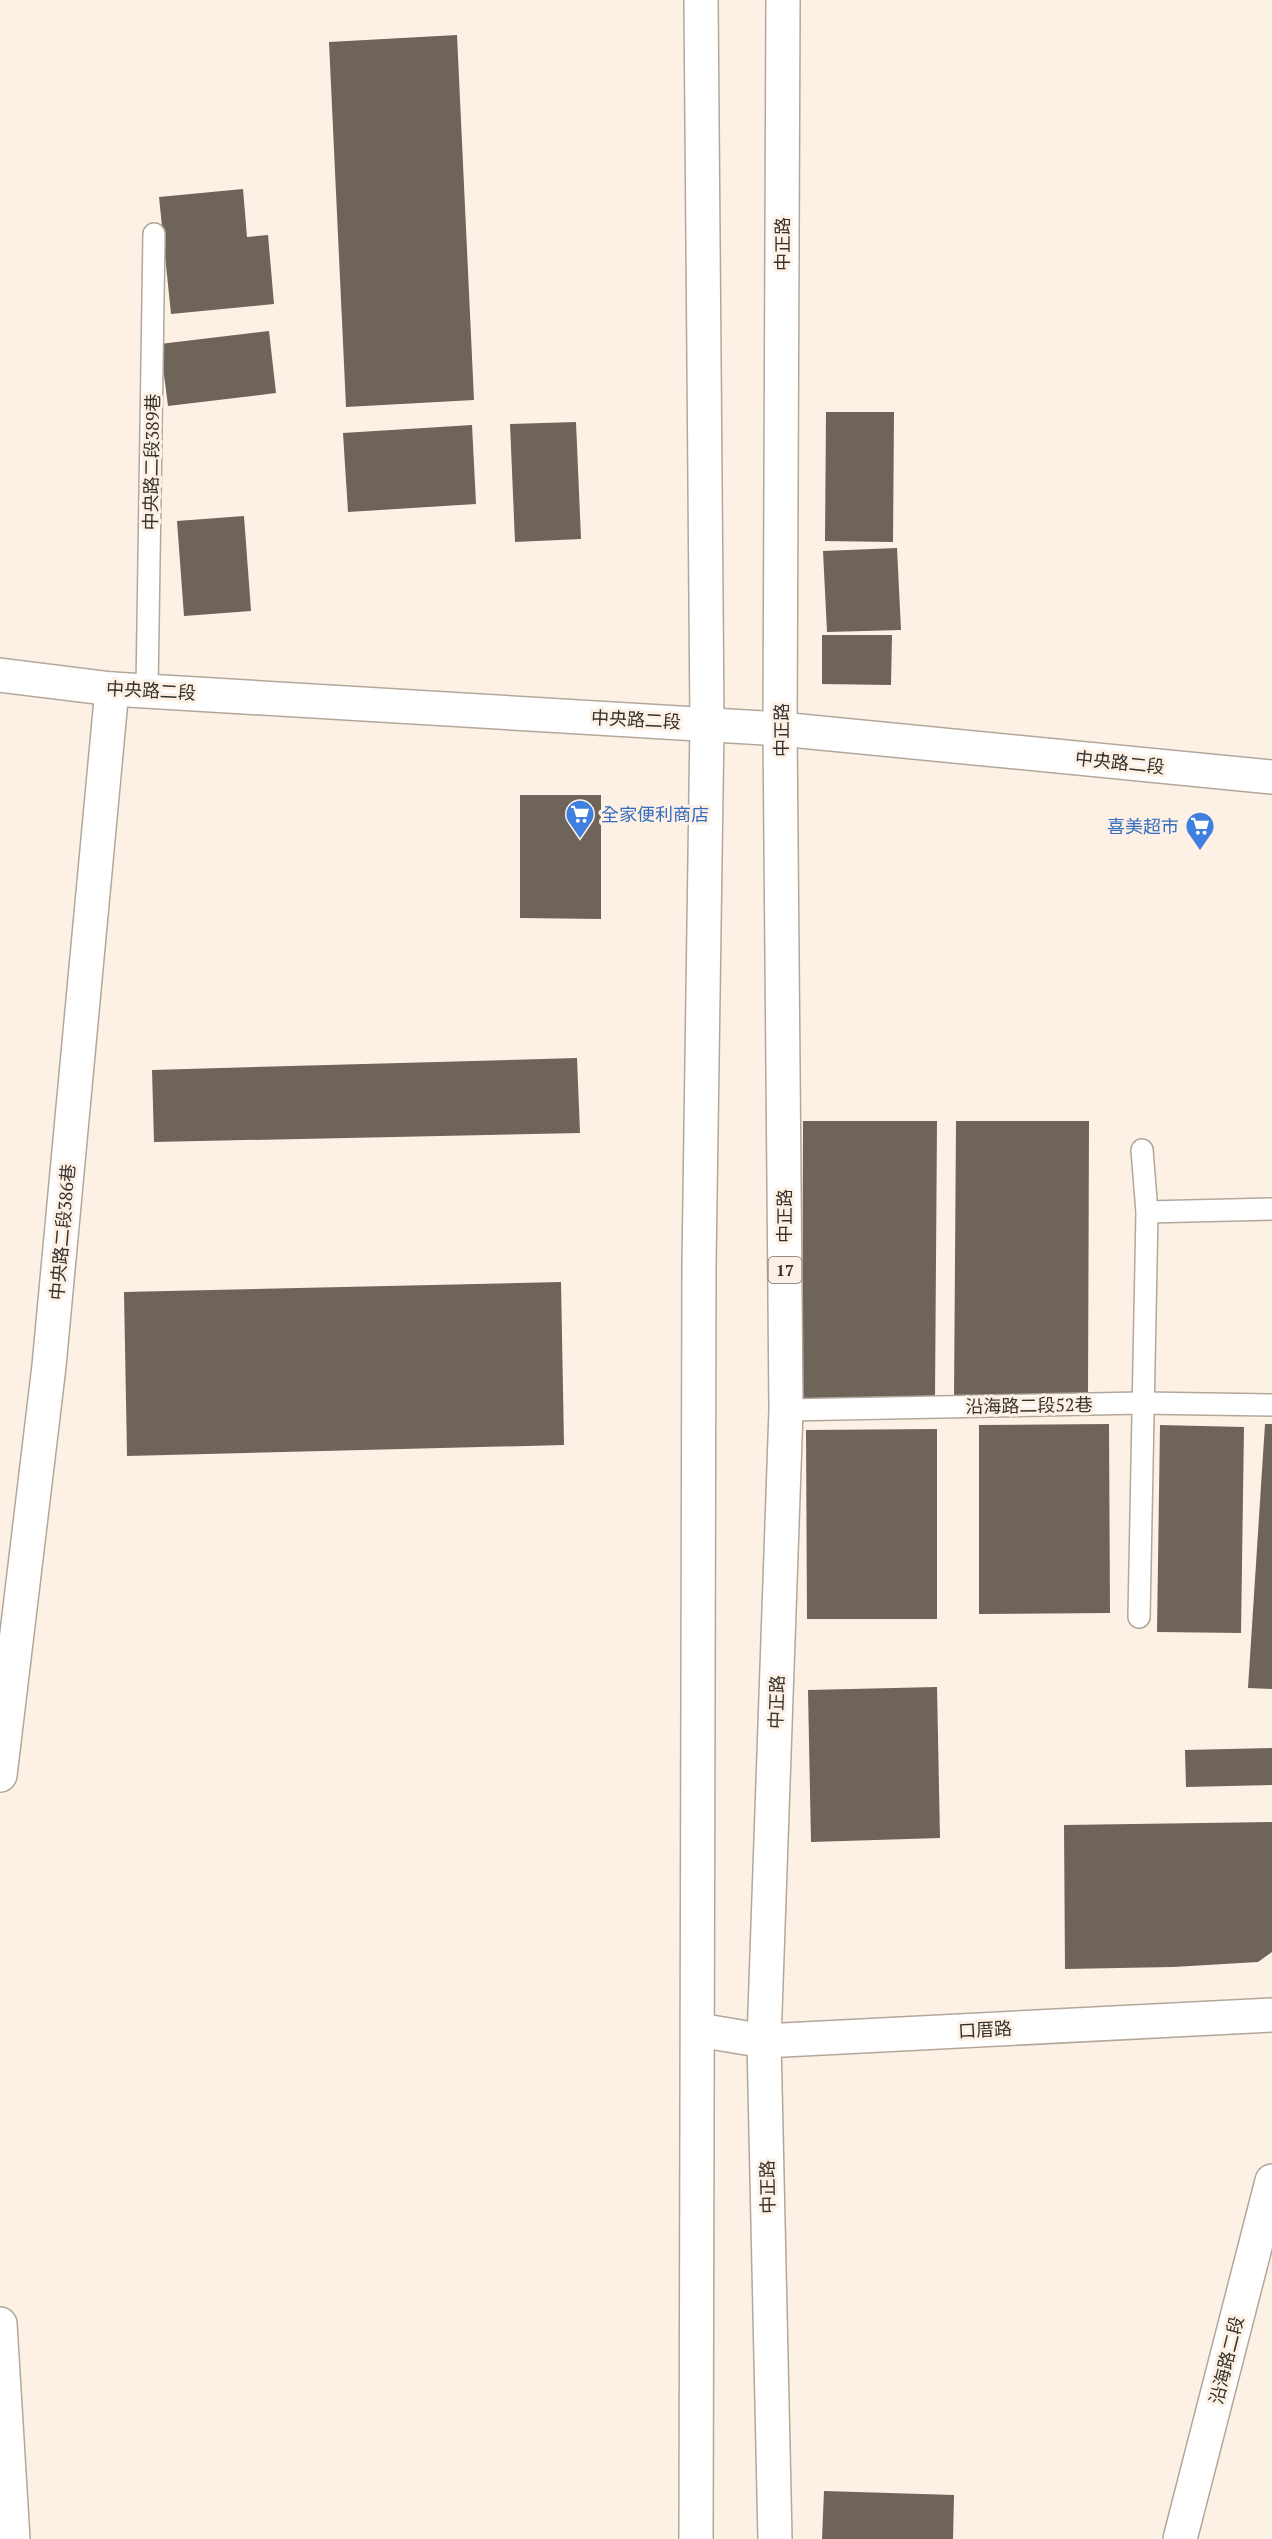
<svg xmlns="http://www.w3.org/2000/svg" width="1272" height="2539" viewBox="0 0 1272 2539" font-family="'PT Serif','Noto Sans TC',serif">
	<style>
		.building { fill: #6e645a }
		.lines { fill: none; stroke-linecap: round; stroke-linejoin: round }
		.lane-casing { stroke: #b3a79c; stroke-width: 24 }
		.street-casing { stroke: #b3a79c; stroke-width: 36 }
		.secondary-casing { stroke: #b3a79c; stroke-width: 36 }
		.primary-casing { stroke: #b3a79c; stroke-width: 36 }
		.lane { stroke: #fff; stroke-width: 21 }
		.street { stroke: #fff; stroke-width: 33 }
		.secondary { stroke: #fff; stroke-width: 33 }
		.primary { stroke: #fff; stroke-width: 33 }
		.labels { text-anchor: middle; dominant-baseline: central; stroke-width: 6; stroke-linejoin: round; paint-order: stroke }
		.shield { fill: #fdf1e5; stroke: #716b64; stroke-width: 1.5 }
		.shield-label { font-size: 16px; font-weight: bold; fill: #35312c }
		.street-label { font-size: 18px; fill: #35312c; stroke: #fdf1e5 }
		.shop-label { font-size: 18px; fill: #366cbe; stroke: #fdf1e5; text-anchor: start }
	</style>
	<rect width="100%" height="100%" fill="#fdf1e5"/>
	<g class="building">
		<polygon points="457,35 474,400 346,407 329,42"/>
		<polygon points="243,189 247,237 268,235 274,304 171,314 159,197"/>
		<polygon points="269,331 276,393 168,406 160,344"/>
		<polygon points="826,412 894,412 893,542 825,541"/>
		<polygon points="576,422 581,539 515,542 510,424"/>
		<polygon points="472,425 476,504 348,512 343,433"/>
		<polygon points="244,516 251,611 184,616 177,521"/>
		<polygon points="897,548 901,630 827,632 823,551"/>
		<polygon points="822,635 892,635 891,685 822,684"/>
		<polygon points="520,795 601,795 601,919 520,918"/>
		<polygon points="577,1058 580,1133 154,1142 152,1070"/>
		<polygon points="803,1121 937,1121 935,1399 802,1399"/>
		<polygon points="956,1121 1089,1121 1088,1398 954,1398"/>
		<polygon points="561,1282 564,1445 127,1456 124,1292"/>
		<polygon points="1109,1424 1110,1613 979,1614 979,1425"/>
		<polygon points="1265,1424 1272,1424 1272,1689 1248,1688"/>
		<polygon points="1160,1425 1244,1427 1241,1633 1157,1632"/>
		<polygon points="937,1429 937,1619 807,1619 806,1430"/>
		<polygon points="937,1687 940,1838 811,1842 808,1690"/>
		<polygon points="1272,1748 1272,1785 1186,1787 1185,1750"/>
		<polygon points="1272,1822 1272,1952 1258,1962 1173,1967 1065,1969 1064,1825"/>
		<polygon points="824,2491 954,2495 953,2539 822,2539"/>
	</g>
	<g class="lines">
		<g class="lane-casing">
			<g id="lane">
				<polyline points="147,690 154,234"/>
				<polyline points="1147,1212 1272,1209"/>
				<polyline points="786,1410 1142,1403 1272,1405"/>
				<polyline points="1139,1617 1147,1212 1142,1150"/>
			</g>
		</g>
		<g class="street-casing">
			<g id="street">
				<polyline points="0,1775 49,1366 112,689"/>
				<polyline points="699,2030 764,2041 1272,2015"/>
				<polyline points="0,2324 13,2539"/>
			</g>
		</g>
		<g class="secondary-casing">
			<g id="secondary">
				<polyline points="0,675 112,689 780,729 1272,777"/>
				<polyline points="1180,2539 1272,2181"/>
			</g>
		</g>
		<g class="primary-casing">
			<g id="primary">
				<polyline points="696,2539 699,1265 707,723 701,0"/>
				<polyline points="775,2539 764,2041 786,1410 780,729 783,0"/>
			</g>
		</g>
		<use href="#lane" class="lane"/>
		<use href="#street" class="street"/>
		<use href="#secondary" class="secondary"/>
		<use href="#primary" class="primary"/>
	</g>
	<defs>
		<g id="supermarket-pin" transform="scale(1.5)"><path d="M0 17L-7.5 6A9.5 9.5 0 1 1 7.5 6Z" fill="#3f7fe0" stroke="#fdf1e5"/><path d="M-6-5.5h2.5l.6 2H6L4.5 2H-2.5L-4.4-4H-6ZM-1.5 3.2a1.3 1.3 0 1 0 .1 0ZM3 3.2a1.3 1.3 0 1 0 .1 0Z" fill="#fff"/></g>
	</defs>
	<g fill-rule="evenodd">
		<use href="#supermarket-pin" x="580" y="814"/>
		<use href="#supermarket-pin" x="1200" y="826"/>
	</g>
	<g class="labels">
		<rect class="shield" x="768.5" y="1257" width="33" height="26" rx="4.5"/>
		<g class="shield-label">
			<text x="785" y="1270">17</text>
		</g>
		<g class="street-label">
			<text transform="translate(782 244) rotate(-90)">中正路</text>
			<text transform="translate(151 462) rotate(-89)">中央路二段389巷</text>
			<text transform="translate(151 690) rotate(3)">中央路二段</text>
			<text transform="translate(636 719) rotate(3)">中央路二段</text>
			<text transform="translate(781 730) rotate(-90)">中正路</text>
			<text transform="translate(1120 762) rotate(6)">中央路二段</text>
			<text transform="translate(784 1216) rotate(-90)">中正路</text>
			<text transform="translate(62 1232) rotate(-85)">中央路二段386巷</text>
			<text transform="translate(1029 1405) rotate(-1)">沿海路二段52巷</text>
			<text transform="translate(776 1702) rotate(-88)">中正路</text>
			<text transform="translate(985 2029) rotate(-3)">口厝路</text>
			<text transform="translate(767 2187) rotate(-91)">中正路</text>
			<text transform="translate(1226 2360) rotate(-76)">沿海路二段</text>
		</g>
		<g class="shop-label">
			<text x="601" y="814">全家便利商店</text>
			<text x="1179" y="826" text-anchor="end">喜美超市</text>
		</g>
	</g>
</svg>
